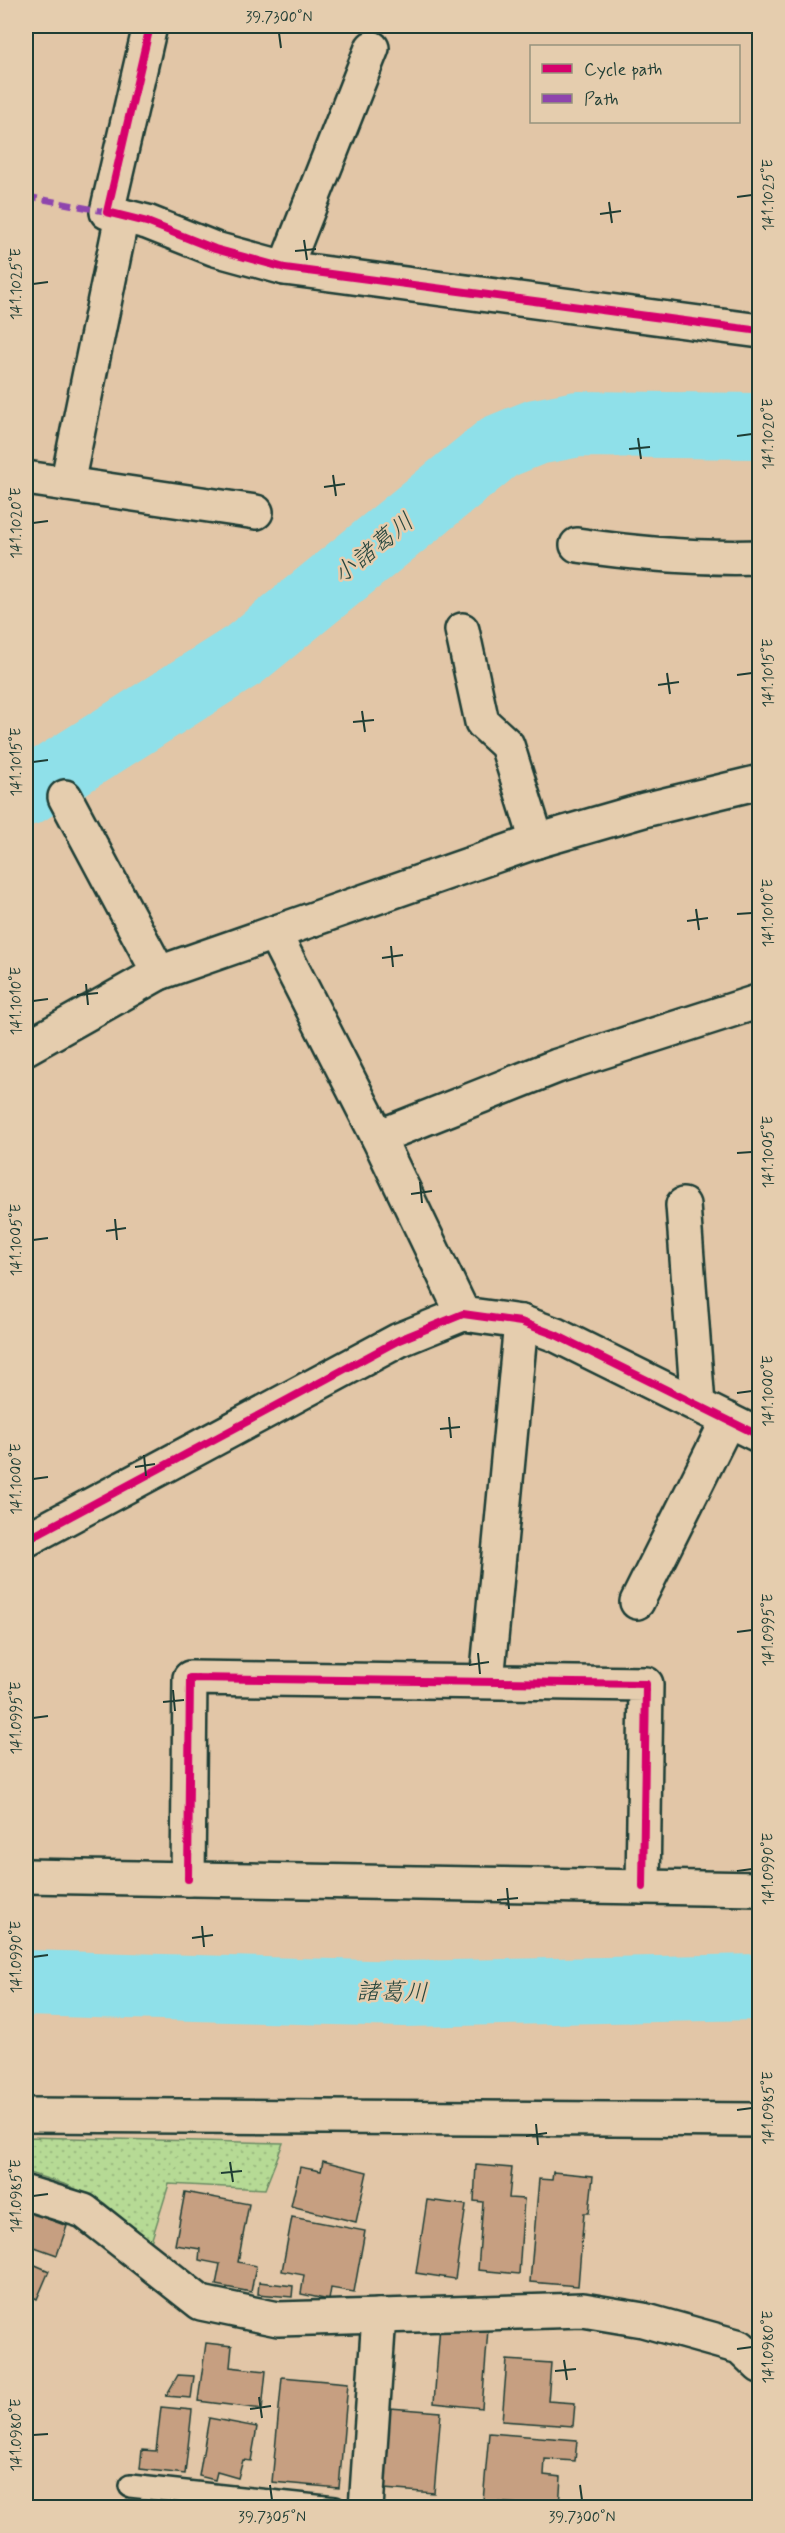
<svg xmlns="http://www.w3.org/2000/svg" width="785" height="2533" viewBox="0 0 785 2533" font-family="Mynerve,'Klee One',sans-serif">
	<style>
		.grass { fill: url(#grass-dots); stroke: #6a8c64; stroke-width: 1.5 }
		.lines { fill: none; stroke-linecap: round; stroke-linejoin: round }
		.river { stroke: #8fe0e9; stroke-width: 66 }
		.building { fill: #c69f81; stroke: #1f3d34; stroke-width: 1.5 }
		.service-casing { stroke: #1f3d34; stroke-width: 26 }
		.minor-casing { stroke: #1f3d34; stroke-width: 38 }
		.tertiary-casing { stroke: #1f3d34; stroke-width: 38 }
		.service { stroke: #e5cdae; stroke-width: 21 }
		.minor { stroke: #e5cdae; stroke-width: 33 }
		.tertiary { stroke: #e5cdae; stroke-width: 33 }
		.quiet { stroke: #8e44ad; stroke-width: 6; stroke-dasharray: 12 6; stroke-linecap: butt }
		.cycleway-casing { stroke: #e5cdae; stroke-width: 11 }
		.cycleway { stroke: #d6006c; stroke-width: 8 }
		.ticks { fill: none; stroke: #1f3d34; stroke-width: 2 }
		.labels { text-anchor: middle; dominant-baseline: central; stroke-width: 5; stroke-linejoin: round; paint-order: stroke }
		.water-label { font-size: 24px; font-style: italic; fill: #25453d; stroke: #e5cdae }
		.neatline { fill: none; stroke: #1f3d34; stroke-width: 2 }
		.ticks-label { font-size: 15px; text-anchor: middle; fill: #1f3d34 }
	</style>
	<defs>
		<pattern id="grass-dots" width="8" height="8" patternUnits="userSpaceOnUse" patternTransform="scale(1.5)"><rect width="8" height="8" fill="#b6da95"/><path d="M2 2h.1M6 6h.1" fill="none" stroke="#9cbc81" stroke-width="1.8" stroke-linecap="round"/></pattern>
	</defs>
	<rect width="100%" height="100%" fill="#e2c6a7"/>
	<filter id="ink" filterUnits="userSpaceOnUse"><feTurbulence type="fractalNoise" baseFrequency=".0167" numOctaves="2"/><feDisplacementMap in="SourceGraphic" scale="12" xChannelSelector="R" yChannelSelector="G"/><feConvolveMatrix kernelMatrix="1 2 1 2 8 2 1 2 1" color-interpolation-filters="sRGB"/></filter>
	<g filter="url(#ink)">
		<polygon class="grass" points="26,2137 283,2143 265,2189 169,2184 151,2242 104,2203 67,2185 26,2172"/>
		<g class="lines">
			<g class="river">
				<polyline points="26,793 244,655 499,447 536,432 578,424 760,426"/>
				<polyline points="26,1983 403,1994 760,1987"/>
			</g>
		</g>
		<g class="building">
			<polygon points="323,2161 367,2172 356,2222 291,2206 300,2167 321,2171"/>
			<polygon points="476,2165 512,2168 509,2198 524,2199 519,2274 478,2270 483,2202 474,2201"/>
			<polygon points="553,2172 593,2176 589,2213 584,2213 578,2286 530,2282 539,2179 552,2180"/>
			<polygon points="185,2192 249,2204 238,2262 256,2266 251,2292 216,2285 220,2264 199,2260 200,2249 175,2245"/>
			<polygon points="427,2200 466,2205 455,2279 416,2273"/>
			<polygon points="26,2211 67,2226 57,2255 26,2244"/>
			<polygon points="292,2217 365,2231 354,2292 331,2288 329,2300 301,2294 304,2275 282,2271"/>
			<polygon points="26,2261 49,2271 37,2299 26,2294"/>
			<polygon points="259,2282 293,2286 292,2297 258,2294"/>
			<polygon points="440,2325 488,2329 482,2408 434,2403"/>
			<polygon points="206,2343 232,2346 230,2367 266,2371 262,2409 198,2401"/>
			<polygon points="507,2360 551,2363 548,2401 575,2403 573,2426 502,2421"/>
			<polygon points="178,2375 194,2376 191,2398 166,2396"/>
			<polygon points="282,2377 348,2383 339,2488 272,2482"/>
			<polygon points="161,2407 192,2410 185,2474 140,2469 142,2450 156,2451"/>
			<polygon points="390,2408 441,2412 434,2493 384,2489"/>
			<polygon points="209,2418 257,2427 251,2461 243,2460 238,2478 217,2472 215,2480 199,2476"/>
			<polygon points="489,2433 577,2440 575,2461 545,2459 544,2475 561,2477 559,2507 483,2501"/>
		</g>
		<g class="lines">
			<g class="service-casing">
				<polyline id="service" points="130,2486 335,2508"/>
			</g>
			<g class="minor-casing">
				<g id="minor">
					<polyline points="150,26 107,212 147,222 215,249 285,268 760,331"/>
					<polyline points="285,268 372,48"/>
					<polyline points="26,478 256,512"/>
					<polyline points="67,484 122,216"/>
					<path d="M577,545C639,554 697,559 760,557"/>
					<polyline points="462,630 482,722 507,745 537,841"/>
					<polyline points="65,797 159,973"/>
					<polyline points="274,933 378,1137 463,1314"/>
					<polyline points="26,1048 159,973 537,841 644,810 760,782"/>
					<polyline points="378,1137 557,1066 760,1001"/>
					<polyline points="683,1205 698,1405"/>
					<polyline points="26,1540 399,1340 463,1314 521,1322 556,1335 760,1436"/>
					<polyline points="637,1602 728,1420"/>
					<polyline points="487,1681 521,1322"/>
					<polyline points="188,1879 190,1678 646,1684 643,1887"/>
					<polyline points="26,2115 760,2120"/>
					<polyline points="26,2193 84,2211 201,2303 278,2319 583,2310 643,2320 740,2347 760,2366"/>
					<polyline points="366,2508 379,2316"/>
				</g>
			</g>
			<g class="tertiary-casing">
				<polyline id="tertiary" points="26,1876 760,1889"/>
			</g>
			<use href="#service" class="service"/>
			<use href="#minor" class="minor"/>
			<use href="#tertiary" class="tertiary"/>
			<polyline class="quiet" points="26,196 107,212"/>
			<g class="cycleway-casing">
				<g id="cycleway">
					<polyline points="150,26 107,212 147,222 215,249 285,268 760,331"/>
					<polyline points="26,1540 399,1340 463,1314 521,1322 556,1335 760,1436"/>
					<polyline points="188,1879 190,1678 646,1684 643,1887"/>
				</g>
			</g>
			<use href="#cycleway" class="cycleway"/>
		</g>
	</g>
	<path class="ticks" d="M279,33L281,48M737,197L752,195M609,202L612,223M600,214L621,211M304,240L307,260M295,251L316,249M33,284L48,282M737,436L752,434M638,438L641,459M629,449L650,447M333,475L336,496M324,487L345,484M33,523L48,521M667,673L670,694M737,675L752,673M658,685L679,682M362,711L365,732M353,722L374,720M33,762L48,760M696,909L699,930M737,914L752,913M687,921L708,918M391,946L393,967M382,958L403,955M86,984L88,1005M77,995L98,993M33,1001L48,999M737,1153L752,1152M420,1182L422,1203M411,1194L432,1191M115,1219L117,1240M106,1231L126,1228M33,1240L48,1238M737,1393L752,1391M449,1417L451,1438M440,1429L460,1427M144,1455L146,1476M135,1467L155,1464M33,1479L48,1477M737,1632L752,1630M478,1653L480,1674M469,1665L489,1662M173,1690L175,1711M163,1702L184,1700M33,1718L48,1716M737,1871L752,1869M507,1888L509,1909M497,1900L518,1898M202,1926L204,1947M192,1938L213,1935M33,1957L48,1955M737,2110L752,2108M536,2124L538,2145M526,2136L547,2133M230,2162L233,2182M221,2173L242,2171M33,2196L48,2194M737,2349L752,2347M564,2360L567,2380M555,2371L576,2369M259,2397L262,2418M250,2409L271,2406M33,2435L48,2434M270,2485L272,2500M580,2485L582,2500"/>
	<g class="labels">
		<g class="water-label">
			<text transform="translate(374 549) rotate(-39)">小諸葛川</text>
			<text transform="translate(392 1993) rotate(1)">諸葛川</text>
		</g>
	</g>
	<rect width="785" height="2533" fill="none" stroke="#e5cdae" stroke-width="66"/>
	<rect x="530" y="45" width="210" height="78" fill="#e5cdae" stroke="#96937d" stroke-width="1.5"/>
	<rect x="542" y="64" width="30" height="9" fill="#d6006c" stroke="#96937d" stroke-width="1.5"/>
	<text x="584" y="75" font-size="18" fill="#1f3d34">Cycle path</text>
	<rect x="542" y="94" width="30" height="9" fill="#8e44ad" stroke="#96937d" stroke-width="1.5"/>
	<text x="584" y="105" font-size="18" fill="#1f3d34">Path</text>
	<rect x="33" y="33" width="719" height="2467" class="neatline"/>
	<g class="ticks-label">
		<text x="279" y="22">39.7300°N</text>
		<text transform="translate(768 195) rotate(-90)" y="5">141.1025°E</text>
		<text transform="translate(16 284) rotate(-90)" y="5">141.1025°E</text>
		<text transform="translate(768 434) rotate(-90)" y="5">141.1020°E</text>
		<text transform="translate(16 523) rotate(-90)" y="5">141.1020°E</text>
		<text transform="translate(768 673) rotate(-90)" y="5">141.1015°E</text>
		<text transform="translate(16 762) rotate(-90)" y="5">141.1015°E</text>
		<text transform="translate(768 913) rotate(-90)" y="5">141.1010°E</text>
		<text transform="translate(16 1001) rotate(-90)" y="5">141.1010°E</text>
		<text transform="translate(768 1152) rotate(-90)" y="5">141.1005°E</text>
		<text transform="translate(16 1240) rotate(-90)" y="5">141.1005°E</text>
		<text transform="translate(768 1391) rotate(-90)" y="5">141.1000°E</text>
		<text transform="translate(16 1479) rotate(-90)" y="5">141.1000°E</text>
		<text transform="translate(768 1630) rotate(-90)" y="5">141.0995°E</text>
		<text transform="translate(16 1718) rotate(-90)" y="5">141.0995°E</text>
		<text transform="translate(768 1869) rotate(-90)" y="5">141.0990°E</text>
		<text transform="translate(16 1957) rotate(-90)" y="5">141.0990°E</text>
		<text transform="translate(768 2108) rotate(-90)" y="5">141.0985°E</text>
		<text transform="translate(16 2196) rotate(-90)" y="5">141.0985°E</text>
		<text transform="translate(768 2347) rotate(-90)" y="5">141.0980°E</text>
		<text transform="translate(16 2435) rotate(-90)" y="5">141.0980°E</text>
		<text x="272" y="2522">39.7305°N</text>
		<text x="582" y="2522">39.7300°N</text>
	</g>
</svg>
